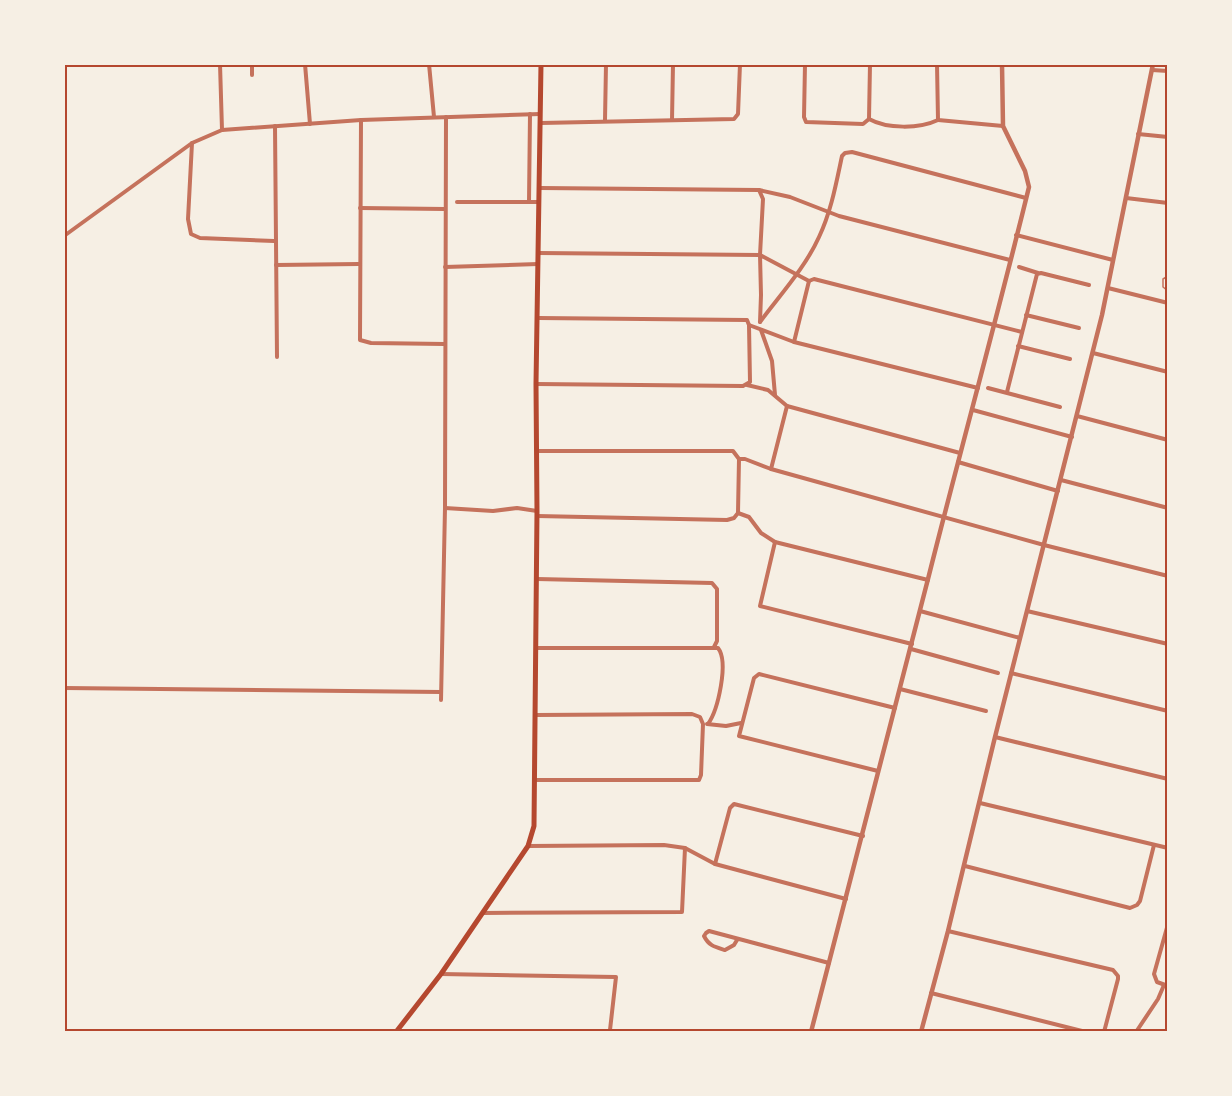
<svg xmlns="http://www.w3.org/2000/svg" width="1232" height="1096" viewBox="0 0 1232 1096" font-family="'Open Sans',sans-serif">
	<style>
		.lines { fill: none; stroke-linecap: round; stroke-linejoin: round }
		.service { stroke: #c5725c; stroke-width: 1.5 }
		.minor { stroke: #c5725c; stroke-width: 4 }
		.tertiary { stroke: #c5725c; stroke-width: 4.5 }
		.secondary { stroke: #b5482f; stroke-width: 5 }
		.neatline { fill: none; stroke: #b5482f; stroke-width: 2 }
	</style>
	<rect width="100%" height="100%" fill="#f6efe4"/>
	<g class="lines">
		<polyline class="service" points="1168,276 1163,279 1163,287 1168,291"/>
		<g class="minor">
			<polyline points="220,64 222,130"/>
			<polyline points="252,64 252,75"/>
			<polyline points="305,64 310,124"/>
			<polyline points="429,64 434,117"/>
			<polyline points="805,64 804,117 806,122 863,124 869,119 870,64"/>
			<polyline points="937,64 938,120 1003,126"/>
			<polyline points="1152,70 1168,71"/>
			<path d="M869,119C887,129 919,129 938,120"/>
			<polyline points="361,120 360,340 371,343 445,344"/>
			<polyline points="605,120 606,64"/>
			<polyline points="672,120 673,64"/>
			<polyline points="541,123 734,119 738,114 740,64"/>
			<polyline points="275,126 277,357"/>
			<polyline points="1138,134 1168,137"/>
			<polyline points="192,143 188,219 191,234 200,238 274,241"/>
			<polyline points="540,188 759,190 790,197 839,216 1010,260"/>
			<polyline points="759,190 763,199 760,255 761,295 760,322"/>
			<polyline points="1126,198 1168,203"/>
			<polyline points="457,202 539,202"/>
			<polyline points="529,202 530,114"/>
			<polyline points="360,208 445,209"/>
			<polyline points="1016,235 1113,260"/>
			<polyline points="64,236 192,143 222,130 361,120 540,114"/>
			<polyline points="538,253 760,255 809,281 814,279 1022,332"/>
			<polyline points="276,265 359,264"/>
			<polyline points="445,267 538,264"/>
			<polyline points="1019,267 1038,273"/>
			<polyline points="1108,288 1168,303"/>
			<polyline points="1026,315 1079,328"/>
			<path d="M760,322C780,295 805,268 819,237C831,212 836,184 842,156L845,153L852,152L1026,198"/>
			<polyline points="749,325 794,342 978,388"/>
			<polyline points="761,330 772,361 775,395"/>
			<polyline points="794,342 809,281"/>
			<polyline points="1018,346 1070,359"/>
			<polyline points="1093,353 1168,372"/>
			<polyline points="536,384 743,386 750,382 749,325 747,320 538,318"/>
			<polyline points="747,385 768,390 787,406 960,453"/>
			<polyline points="988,388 1060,407"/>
			<polyline points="1007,392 1037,274 1041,273 1089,285"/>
			<polyline points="973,410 1072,437"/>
			<polyline points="1077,416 1168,440"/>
			<polyline points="537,451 733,451 739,459 738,513"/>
			<polyline points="739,459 745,459 771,469 1044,545 1168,576"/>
			<polyline points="958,462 1058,491"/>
			<polyline points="771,469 787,406"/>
			<polyline points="1061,480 1168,508"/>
			<polyline points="445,508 493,511 517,508 537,511"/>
			<polyline points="738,513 749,517 761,533 775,542 928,580"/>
			<polyline points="537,516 727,520 734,518 738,513"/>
			<polyline points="775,542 760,606 912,644"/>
			<polyline points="537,579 712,583 717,589 717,641 714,647"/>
			<polyline points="920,611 1020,638"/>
			<polyline points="1027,611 1168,644"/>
			<path d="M536,648H718C729,662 718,710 708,724"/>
			<polyline points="911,649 998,673"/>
			<polyline points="1011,673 1168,711"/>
			<polyline points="64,688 441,692"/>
			<polyline points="900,689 986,711"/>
			<polyline points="441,700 445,508 446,117"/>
			<polyline points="707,724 726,726 741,723"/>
			<polyline points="995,737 1168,779"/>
			<polyline points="878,771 739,736 754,678 759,674 895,708"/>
			<polyline points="535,780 699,780 701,775 703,724 700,717 692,714 536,715"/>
			<polyline points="980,803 1168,848"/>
			<polyline points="528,846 664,845 685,848 715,864 846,899"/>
			<polyline points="715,864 730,808 734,804 863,836"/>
			<polyline points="965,866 1130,908 1137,905 1140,901 1154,845"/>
			<polyline points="483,913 682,912 685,848"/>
			<polyline points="1168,924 1154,974 1157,982 1168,986"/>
			<polyline points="948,931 1113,970 1118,976 1118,979 1104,1032"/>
			<path d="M737,940L734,945L725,950C715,947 709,946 704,936L706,933L709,931L829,963"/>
			<polyline points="441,974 616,977 610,1030"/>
			<polyline points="931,993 1086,1032"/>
			<polyline points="1136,1032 1158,999 1164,985"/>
		</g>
		<g class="tertiary">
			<path d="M811,1032C851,881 890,730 928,579C961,448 997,318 1029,187L1025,171L1003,126L1002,64"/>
			<polyline points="921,1032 948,931 995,737 1102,315 1153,64"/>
		</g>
		<polyline class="secondary" points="396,1032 441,974 528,846 534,826 537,511 536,384 541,64"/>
	</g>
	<rect width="1232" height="1096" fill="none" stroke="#f6efe4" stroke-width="132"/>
	<rect x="66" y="66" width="1100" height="964" class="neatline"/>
</svg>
